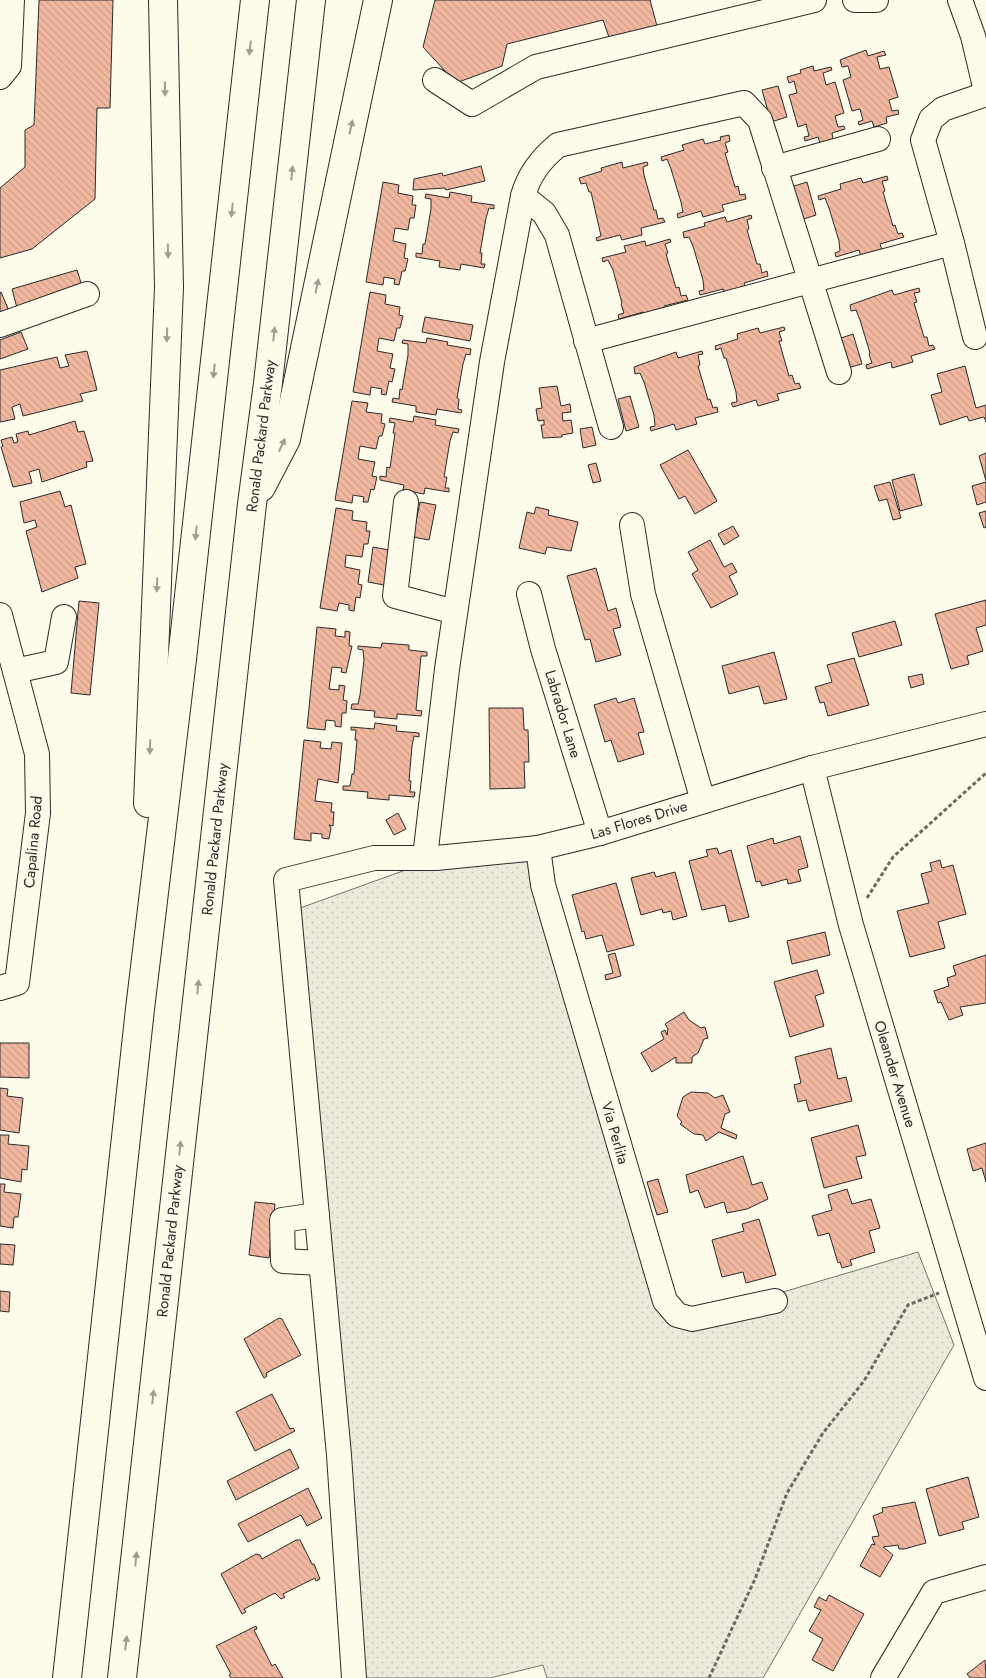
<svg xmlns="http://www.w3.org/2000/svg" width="986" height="1678" viewBox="0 0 986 1678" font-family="Jost,sans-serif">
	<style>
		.grass { fill: url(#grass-dots); stroke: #74746e }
		.building { fill: url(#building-back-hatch); stroke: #2b2b2b }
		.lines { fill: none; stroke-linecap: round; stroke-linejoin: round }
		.minor-casing { stroke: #2b2b2b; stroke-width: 26 }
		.highway-casing { stroke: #2b2b2b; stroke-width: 30 }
		.path { stroke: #6a6964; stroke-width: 3; stroke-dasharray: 4 2.5; stroke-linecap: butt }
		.minor { stroke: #fdfbea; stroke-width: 24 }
		.highway { stroke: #fdfbea; stroke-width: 28 }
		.oneway { fill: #9e9d94 }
		.labels { text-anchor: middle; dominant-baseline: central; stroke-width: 4; stroke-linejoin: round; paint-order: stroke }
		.street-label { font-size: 15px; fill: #2b2b2b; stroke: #fdfbea }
	</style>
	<defs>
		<pattern id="grass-dots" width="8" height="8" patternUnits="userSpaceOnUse" patternTransform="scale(1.25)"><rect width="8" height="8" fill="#ecebdb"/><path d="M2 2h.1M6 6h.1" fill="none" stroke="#cbcabc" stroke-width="1.8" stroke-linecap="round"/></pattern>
		<pattern id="building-back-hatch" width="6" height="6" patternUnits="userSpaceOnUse" patternTransform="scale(1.25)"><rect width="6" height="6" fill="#f2b8a0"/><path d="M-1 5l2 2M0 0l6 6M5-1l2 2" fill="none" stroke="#d09e8a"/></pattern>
	</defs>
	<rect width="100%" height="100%" fill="#fdfbea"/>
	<polygon class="grass" points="546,834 543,885 665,1301 692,1319 918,1252 954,1345 763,1678 547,1678 543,1665 490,1678 354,1678 289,912 461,850"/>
	<g class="building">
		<polygon points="39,0 113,0 110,108 97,108 95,199 32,249 0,258 0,188 25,167 25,130 34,125"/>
		<polygon points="435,0 650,0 657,26 610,40 603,20 507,44 502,66 456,83 423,47"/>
		<polygon points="866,50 868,56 884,51 886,55 877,57 880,69 889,67 898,97 889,100 892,111 898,110 899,114 886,117 887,123 874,127 872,121 859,125 858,122 863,120 860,109 852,111 843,80 851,77 848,66 842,67 840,60"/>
		<polygon points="813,66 814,71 831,67 832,70 823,73 826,85 835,82 844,113 835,116 838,127 844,126 845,129 832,133 833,139 820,143 818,137 805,141 804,137 809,136 806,124 798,127 789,95 797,93 794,81 789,83 787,77 801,73 800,70"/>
		<polygon points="778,86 787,117 771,122 762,90"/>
		<polygon points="729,135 730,141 725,143 728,152 725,153 735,187 738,186 740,195 745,194 746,199 722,205 724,211 703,217 701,211 678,218 677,214 683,212 681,202 671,169 667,159 662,161 661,157 684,150 682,145 703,139 705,144 721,140 720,137"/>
		<polygon points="622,162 623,168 647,162 648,165 643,167 644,175 654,210 656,210 658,219 663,218 665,222 641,228 642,235 622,240 620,235 597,241 596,238 601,236 591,192 589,192 586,183 581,184 579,178 602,171 601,168"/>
		<polygon points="481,166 485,181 446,190 445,188 413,190 414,179 442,173 443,176"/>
		<polygon points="887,176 888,180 882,181 885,191 883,192 893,226 895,225 898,234 902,233 904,237 880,244 882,250 861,256 859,250 836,257 835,253 840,251 839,241 829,208 825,198 819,200 818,196 841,189 840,184 861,178 863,183"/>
		<polygon points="383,182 399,185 398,193 413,196 412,205 416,205 414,218 410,218 408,230 395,228 393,241 406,244 404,258 408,259 405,271 402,271 399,285 394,284 395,279 384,277 383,285 366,282"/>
		<polygon points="807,182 816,215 801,220 791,187"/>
		<polygon points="450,192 472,196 471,202 494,205 494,209 489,208 486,218 480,253 482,253 481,264 485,264 484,268 461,264 460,270 439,267 440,261 416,257 416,253 422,254 423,244 425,244 431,209 431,199 425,198 426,194 449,198"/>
		<polygon points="751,215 752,218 747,220 749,229 747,230 757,264 760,264 762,273 767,271 768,276 744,283 746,289 725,295 723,289 700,295 699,291 704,290 703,280 693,246 689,237 684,238 683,232 705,226 704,223 725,217 727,222"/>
		<polygon points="670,239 671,242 665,244 668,253 666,254 676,288 679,287 681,296 686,295 688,300 664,306 666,312 644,319 643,312 619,319 618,315 624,313 621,304 622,303 613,270 608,260 603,262 602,258 626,252 624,246 645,241 646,246"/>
		<polygon points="77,270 83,289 17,308 12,289"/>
		<polygon points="919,288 920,292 914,293 917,302 914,303 924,337 927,337 929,346 933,345 935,349 911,356 913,362 892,368 891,362 867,369 866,365 872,363 869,354 870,353 860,320 856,310 851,311 850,305 892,290 894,295"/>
		<polygon points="1,292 9,311 0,314 0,293"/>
		<polygon points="370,292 386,295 385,304 400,307 399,315 403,316 400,328 397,328 394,341 379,338 377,351 393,354 390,368 395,369 392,382 389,381 386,395 381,394 382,389 371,387 370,395 353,392"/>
		<polygon points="425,317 473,325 470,341 422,332"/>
		<polygon points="784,327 785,330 779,332 782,341 779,341 789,376 792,375 795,384 799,383 801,388 777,394 779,400 758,406 756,400 733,407 731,403 737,402 736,392 726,358 724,358 721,348 716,350 715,346 738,339 737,334 758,328 760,333"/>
		<polygon points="21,332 28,349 0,359 0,340"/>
		<polygon points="853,334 862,364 847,368 838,339"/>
		<polygon points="427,338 448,342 447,345 471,349 470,355 466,354 463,364 457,398 459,399 458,409 462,410 461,413 437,409 436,415 416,412 416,406 392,402 393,398 399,399 400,389 402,390 408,355 408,344 402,343 403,340 426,343"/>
		<polygon points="87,351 97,390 80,394 83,401 23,416 20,404 12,407 15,419 0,422 0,370 57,357 60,368 69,366 65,355"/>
		<polygon points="702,351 703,354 698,355 700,365 698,366 708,400 710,399 713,408 717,407 718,412 695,418 697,424 676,430 674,424 651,431 650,427 655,426 654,415 644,382 640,373 635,374 634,367 676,352 678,358"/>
		<polygon points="965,366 976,408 986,405 986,422 984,417 969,421 967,416 940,425 931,395 942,392 937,374"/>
		<polygon points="557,386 561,406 570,404 571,412 562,413 563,421 571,420 573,433 562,435 562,437 543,438 541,425 544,425 544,420 538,421 536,409 542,408 539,388"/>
		<polygon points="630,396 639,427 626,431 618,399"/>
		<polygon points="352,401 368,403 366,412 382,414 381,423 385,424 382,436 379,436 376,449 360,446 358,459 375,462 372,476 377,477 374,490 371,489 368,502 363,502 364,497 353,495 352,503 335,500"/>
		<polygon points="414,416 436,420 435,425 459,429 458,433 453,432 450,441 444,477 447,477 445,488 449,488 449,492 425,488 424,494 403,490 404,485 380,480 380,476 386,477 387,467 390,468 395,433 393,433 395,423 389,422 390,418 413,422"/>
		<polygon points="75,421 78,432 84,431 93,461 86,462 87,467 42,482 39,469 29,472 32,483 13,487 1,447 3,446 1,440 12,437 14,443 18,442 16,434 28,431 29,435"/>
		<polygon points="592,427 596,445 583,448 580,429"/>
		<polygon points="688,450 717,501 695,514 685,496 679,499 660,465"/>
		<polygon points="986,453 986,481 979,456"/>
		<polygon points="596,463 601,481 593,483 588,465"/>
		<polygon points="914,474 922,505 900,511 892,480"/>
		<polygon points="890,482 901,518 893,520 887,499 879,501 874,486"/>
		<polygon points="986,482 986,502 977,505 972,486"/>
		<polygon points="60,491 65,507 71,505 86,564 75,567 78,578 42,592 26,531 37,527 35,520 24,523 20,502"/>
		<polygon points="420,502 436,505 429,540 413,537"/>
		<polygon points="536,507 549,510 548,515 578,522 571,551 547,547 545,554 519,548 527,512 534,514"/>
		<polygon points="336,508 353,511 352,520 367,522 366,531 370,531 368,544 364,544 362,557 346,555 345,567 360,570 358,584 362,585 360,598 356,597 354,611 349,610 349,605 339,603 337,611 320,608"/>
		<polygon points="986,511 986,527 984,528 979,513"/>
		<polygon points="733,526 739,536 724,545 718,534"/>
		<polygon points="710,540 724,567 732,563 737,572 729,576 738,594 711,608 692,574 698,570 688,552"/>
		<polygon points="373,547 389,550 384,585 368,582"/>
		<polygon points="596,568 608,611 616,608 621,627 613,629 621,655 596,662 590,639 585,640 567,576"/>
		<polygon points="986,600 986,625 976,628 983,651 967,656 969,664 951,669 935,614"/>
		<polygon points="79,601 99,603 90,695 71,693"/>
		<polygon points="895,621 902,645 859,657 852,633"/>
		<polygon points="317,627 336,629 335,636 345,637 345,631 350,632 349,646 352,646 346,673 341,672 342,668 332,667 329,689 339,690 339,685 345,686 343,700 347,701 346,713 342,713 341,727 335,726 335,721 326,720 325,730 307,728"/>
		<polygon points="382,643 409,645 409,650 427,652 427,656 421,656 416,710 422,711 421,716 397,714 397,719 374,717 375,711 351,709 352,704 358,704 360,695 364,660 363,650 358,649 358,646 381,648"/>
		<polygon points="774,652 787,699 764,704 759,686 729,694 722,666"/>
		<polygon points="854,658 869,705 828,716 824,702 820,703 815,687 832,682 827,665"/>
		<polygon points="922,674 924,684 911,688 908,677"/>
		<polygon points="616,698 618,703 634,698 644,732 638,733 644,754 618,762 611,740 605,742 594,705"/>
		<polygon points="489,708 523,708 524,730 528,730 529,762 524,762 525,788 490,789"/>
		<polygon points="375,723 397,726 396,731 419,733 419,737 414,736 412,746 409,781 411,781 410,792 415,792 414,797 389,795 389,800 367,798 368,792 343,790 343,786 350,786 352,774 354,774 357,740 355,740 356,730 351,730 351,727 374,729"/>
		<polygon points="304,740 321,742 320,748 331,749 332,742 342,743 338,783 318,779 315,801 332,803 331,812 334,812 333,826 329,825 331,828 329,839 322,838 322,834 311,833 311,841 294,839"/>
		<polygon points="398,813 406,829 394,835 386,820"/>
		<polygon points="800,836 808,867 798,870 801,881 788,884 787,879 762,886 760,881 756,882 747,846 773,838 774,844"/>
		<polygon points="717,848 719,854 731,850 749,917 729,922 725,905 702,910 689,861 708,856 706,850"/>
		<polygon points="940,860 942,868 953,865 966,914 938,922 945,948 910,957 897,911 929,903 921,874 932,871 930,863"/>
		<polygon points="654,872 656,877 675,872 687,916 673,920 671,911 663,913 662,909 641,915 631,878"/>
		<polygon points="616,883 634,945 607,952 602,935 586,939 584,931 582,932 572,895"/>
		<polygon points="825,932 830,955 792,964 787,941"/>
		<polygon points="615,953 621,976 606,980 605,975 613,973 608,955"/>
		<polygon points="986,955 986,1003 960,1007 963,1015 949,1020 941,1002 938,1003 934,991 949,986 947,978 956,975 953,966"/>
		<polygon points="817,970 824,993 815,996 824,1026 790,1037 774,982"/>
		<polygon points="684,1012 689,1020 701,1028 705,1027 708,1038 704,1039 698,1053 692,1057 692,1063 676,1063 676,1057 652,1072 641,1053 664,1039 661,1032 665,1030 667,1035 668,1029 665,1024"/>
		<polygon points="0,1043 29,1043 29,1078 0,1077"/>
		<polygon points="831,1048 838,1079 846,1077 852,1101 809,1111 806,1100 798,1102 794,1085 801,1083 795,1057"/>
		<polygon points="0,1088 8,1089 7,1096 23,1098 19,1133 0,1130"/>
		<polygon points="691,1092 708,1093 715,1098 723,1095 730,1112 725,1114 721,1128 737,1135 736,1139 719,1132 706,1141 703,1135 694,1134 680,1124 682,1122 677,1116 683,1097"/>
		<polygon points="858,1125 866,1155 856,1157 862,1178 824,1188 811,1138"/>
		<polygon points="0,1135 9,1135 8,1144 29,1146 27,1170 22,1169 21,1182 0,1178"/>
		<polygon points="986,1143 986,1182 982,1168 973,1171 967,1149"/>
		<polygon points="743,1156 752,1185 762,1182 768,1199 747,1209 727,1213 724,1202 705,1208 698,1190 690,1193 686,1175"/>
		<polygon points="658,1179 668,1212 657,1215 647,1182"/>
		<polygon points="0,1184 5,1184 4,1192 21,1194 18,1217 14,1217 13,1228 0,1226"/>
		<polygon points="847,1189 852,1204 871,1199 880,1228 869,1231 875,1252 850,1260 852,1265 842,1268 840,1262 838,1263 829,1233 818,1236 812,1216 832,1210 828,1195"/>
		<polygon points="255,1202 275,1204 269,1258 249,1255"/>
		<polygon points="759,1219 776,1275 746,1283 743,1272 722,1277 712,1240 744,1231 742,1224"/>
		<polygon points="0,1244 15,1245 13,1265 0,1264"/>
		<polygon points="0,1291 10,1292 9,1312 0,1311"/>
		<polygon points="279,1318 282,1319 301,1355 266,1373 267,1376 264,1378 244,1339"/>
		<polygon points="272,1394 290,1429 293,1428 295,1431 255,1451 236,1412"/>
		<polygon points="290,1449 299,1468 236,1500 227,1481"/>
		<polygon points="968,1477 979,1517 962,1522 964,1529 939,1536 926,1489"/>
		<polygon points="308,1488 322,1518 307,1526 301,1515 248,1542 238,1524"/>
		<polygon points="915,1502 926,1543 904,1549 899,1549 898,1545 883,1547 893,1555 880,1577 860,1566 872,1544 875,1545 872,1537 879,1536 873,1516 883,1512 882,1508"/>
		<polygon points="296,1540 300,1540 312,1564 314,1564 320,1579 316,1581 315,1578 283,1594 285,1597 281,1599 275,1593 244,1609 246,1612 242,1614 221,1574 256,1554 260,1555 262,1559"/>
		<polygon points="829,1595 864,1614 833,1671 812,1660 823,1639 809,1631 821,1610 814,1607 819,1597 826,1601"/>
		<polygon points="256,1626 257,1629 254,1630 272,1666 275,1664 283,1678 231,1678 229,1675 231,1674 216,1646"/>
		<polygon points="985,1660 986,1678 970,1678 967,1674"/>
	</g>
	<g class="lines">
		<g class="minor-casing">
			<g id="minor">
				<polyline points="855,0 876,0"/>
				<polyline points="960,0 973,36 986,91"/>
				<polyline points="0,77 9,66 12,0"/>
				<polyline points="435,80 472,104 536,67 814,0"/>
				<polyline points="774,168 878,139"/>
				<polyline points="0,325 87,294"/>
				<polyline points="975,337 952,243 923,140 931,119 943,109 986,94"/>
				<polyline points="586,341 952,243"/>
				<path d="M611,427L557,235L544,213L523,196C529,174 541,159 558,145L744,103L760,120L839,372"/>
				<polyline points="406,502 395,596 455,612"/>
				<polyline points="632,525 643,594 703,801"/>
				<polyline points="529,594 543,649 600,833"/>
				<polyline points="0,615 37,754 38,813 17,983 0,988"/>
				<polyline points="15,671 56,662 64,617"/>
				<polyline points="812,768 851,925 986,1378"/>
				<polyline points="538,848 543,885 665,1301 677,1315 692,1319 775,1301"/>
				<polyline points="425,857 447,669 492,362 523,196"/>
				<polyline points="317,1215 282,1220 283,1261 321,1263"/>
				<polyline points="354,1678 339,1455 286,880 374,858 436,858 538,848 600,833 812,768 986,724"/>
				<polyline points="883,1678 934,1592 986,1577"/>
			</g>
		</g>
		<g class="highway-casing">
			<g id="highway">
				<polyline points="261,487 286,439 378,0"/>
				<polyline points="148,803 169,287 163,0"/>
				<polyline points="67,1678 140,1009 182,659 255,0"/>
				<polyline points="122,1678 252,504 268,383 311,0"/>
			</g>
		</g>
		<g class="path">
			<polyline points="867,898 893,857 986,773"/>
			<polyline points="709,1678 755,1579 787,1493 823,1433 864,1381 908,1305 939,1293"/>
		</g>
		<use href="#minor" class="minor"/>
		<use href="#highway" class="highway"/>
	</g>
	<defs><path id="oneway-solid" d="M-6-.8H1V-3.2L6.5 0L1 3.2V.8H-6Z" transform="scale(1.25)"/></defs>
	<g class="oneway">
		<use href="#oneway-solid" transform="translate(250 48) rotate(96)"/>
		<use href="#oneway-solid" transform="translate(165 89) rotate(89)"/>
		<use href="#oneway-solid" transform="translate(351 127) rotate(-78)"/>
		<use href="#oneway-solid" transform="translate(292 173) rotate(-84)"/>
		<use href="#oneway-solid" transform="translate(232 210) rotate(96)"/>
		<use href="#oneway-solid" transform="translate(168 251) rotate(89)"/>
		<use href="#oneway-solid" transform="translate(317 286) rotate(-78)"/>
		<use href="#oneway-solid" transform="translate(274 334) rotate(-84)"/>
		<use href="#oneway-solid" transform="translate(167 335) rotate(92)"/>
		<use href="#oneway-solid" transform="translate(214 371) rotate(96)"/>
		<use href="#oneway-solid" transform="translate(282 445) rotate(-65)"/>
		<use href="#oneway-solid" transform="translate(196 533) rotate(96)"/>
		<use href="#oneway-solid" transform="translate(157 585) rotate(92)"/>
		<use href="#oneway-solid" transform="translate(150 747) rotate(92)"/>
		<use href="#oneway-solid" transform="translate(198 987) rotate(-84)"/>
		<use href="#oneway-solid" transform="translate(180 1148) rotate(-84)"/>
		<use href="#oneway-solid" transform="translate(153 1397) rotate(-84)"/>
		<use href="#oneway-solid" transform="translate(136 1559) rotate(-84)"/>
		<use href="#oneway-solid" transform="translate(126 1643) rotate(-83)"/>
	</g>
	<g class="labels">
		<g class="street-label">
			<text transform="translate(261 436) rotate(-83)">Ronald Packard Parkway</text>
			<text transform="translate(563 714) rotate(73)">Labrador Lane</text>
			<text transform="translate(639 820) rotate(-17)">Las Flores Drive</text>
			<text transform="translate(215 839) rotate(-84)">Ronald Packard Parkway</text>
			<text transform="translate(33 842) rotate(-85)">Capalina Road</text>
			<text transform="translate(895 1074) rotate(73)">Oleander Avenue</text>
			<text transform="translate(615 1133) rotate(74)">Via Perlita</text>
			<text transform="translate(170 1241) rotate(-84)">Ronald Packard Parkway</text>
		</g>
	</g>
</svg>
